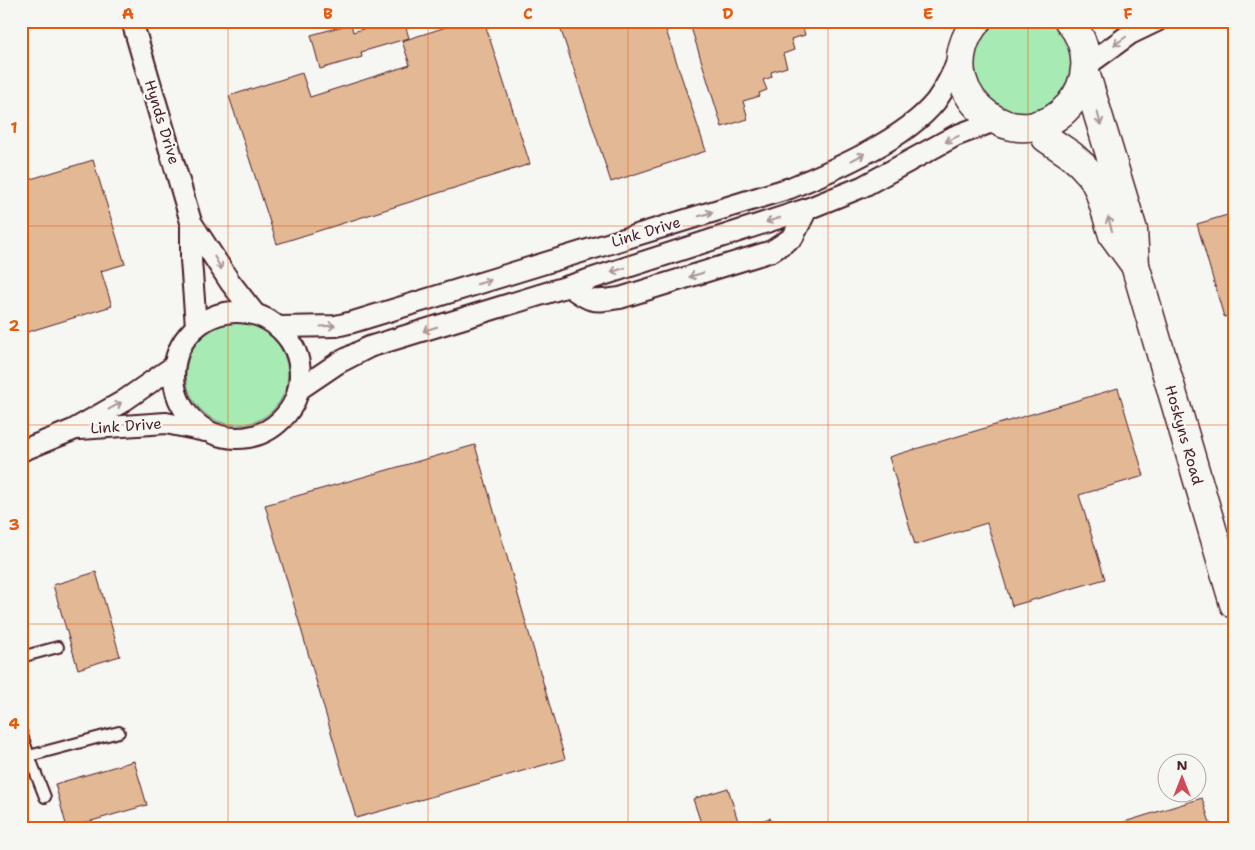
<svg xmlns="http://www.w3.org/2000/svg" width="1255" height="850" viewBox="0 0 1255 850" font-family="'Shantell Sans',sans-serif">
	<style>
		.green { fill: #a7eab4; stroke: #788470 }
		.building { fill: #e3b894; stroke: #4a1f2b }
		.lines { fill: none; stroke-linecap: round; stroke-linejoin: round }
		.lane-casing { stroke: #4a1f2b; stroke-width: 14 }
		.street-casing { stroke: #4a1f2b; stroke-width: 24 }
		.secondary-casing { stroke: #4a1f2b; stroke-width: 31 }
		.lane { stroke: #f6f6f2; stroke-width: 10 }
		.street { stroke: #f6f6f2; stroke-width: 20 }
		.secondary { stroke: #f6f6f2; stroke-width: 28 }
		.oneway { stroke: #a99598 }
		.grid { fill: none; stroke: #e8590c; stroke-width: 1; stroke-opacity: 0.55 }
		.labels { text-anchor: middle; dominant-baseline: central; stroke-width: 4.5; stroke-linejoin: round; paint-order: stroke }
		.street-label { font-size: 15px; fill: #4a1f2b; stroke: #f6f6f2 }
		.neatline { fill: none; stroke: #e8590c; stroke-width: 2 }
		.grid-label { font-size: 16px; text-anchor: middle; font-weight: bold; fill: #e8590c }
	</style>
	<rect width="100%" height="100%" fill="#f6f6f2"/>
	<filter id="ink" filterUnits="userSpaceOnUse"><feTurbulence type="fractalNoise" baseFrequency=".02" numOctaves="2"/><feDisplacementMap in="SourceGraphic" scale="10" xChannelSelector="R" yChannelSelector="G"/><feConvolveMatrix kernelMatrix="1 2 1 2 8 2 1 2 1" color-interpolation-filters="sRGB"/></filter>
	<g filter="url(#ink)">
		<g class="green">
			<polygon points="993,21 1053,21 1058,25 1075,54 1069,88 1044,111 1021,115 999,108 982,93 973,72 974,49 985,29"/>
			<circle cx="237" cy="374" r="51"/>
		</g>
		<g class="building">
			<polygon points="389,21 404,21 409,38 361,52 362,57 320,69 311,35 351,24 353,32"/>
			<polygon points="465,21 484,21 530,164 277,244 229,96 302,73 310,97 410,65 402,41"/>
			<polygon points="558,21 663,21 706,151 611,182"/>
			<polygon points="689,21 801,21 805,35 791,39 794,50 783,54 787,67 771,72 772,77 763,80 767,90 759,93 760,96 743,101 748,119 722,127"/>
			<polygon points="93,160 125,264 101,271 112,306 21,334 21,182"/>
			<polygon points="1234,213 1234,314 1224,317 1197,224"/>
			<polygon points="1118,388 1144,476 1079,495 1105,579 1012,606 987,523 915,545 889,457"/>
			<polygon points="475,445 565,759 356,818 265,505"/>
			<polygon points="96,572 120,656 78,669 53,585"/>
			<polygon points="134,761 147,805 67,828 55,784"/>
			<polygon points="728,788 740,828 770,818 774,829 703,829 693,799"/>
			<polygon points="1202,798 1212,829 1122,829 1121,823"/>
		</g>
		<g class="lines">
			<g class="lane-casing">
				<g id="lane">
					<polyline points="21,657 58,647"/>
					<polyline points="21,732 29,756 45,797"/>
					<polyline points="29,756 119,732"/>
				</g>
			</g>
			<g class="street-casing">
				<g id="street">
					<polyline points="132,21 191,222 230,282 255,314"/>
					<polyline points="1086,66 1130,34 1157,21"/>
					<polyline points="191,222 191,260 196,326"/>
					<path d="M569,286C590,303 594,302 620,298L772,251L793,237L807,209"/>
					<circle cx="237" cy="375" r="63"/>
					<path d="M279,327L336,326L353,322L790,188C834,170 906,139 936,101C946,87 953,73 959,57"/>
					<polyline points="298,390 338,363 369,347 569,286 807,209 862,187 955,136 997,120"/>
					<polyline points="80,429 166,423 205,431"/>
					<polyline points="21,451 73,430 122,402 174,366"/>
				</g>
			</g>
			<g class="secondary-casing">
				<g id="secondary">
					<path d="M977,21C964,36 957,58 962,78C966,93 975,106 988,115C1047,158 1118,78 1069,21"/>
					<polyline points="1085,72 1133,230 1135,265 1234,604"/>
					<polyline points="1039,124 1046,138 1071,155 1082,165 1092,176 1099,190 1113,235 1135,265"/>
				</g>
			</g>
			<use href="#lane" class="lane"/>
			<use href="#street" class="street"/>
			<use href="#secondary" class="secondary"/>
		</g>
		<defs><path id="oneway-shaft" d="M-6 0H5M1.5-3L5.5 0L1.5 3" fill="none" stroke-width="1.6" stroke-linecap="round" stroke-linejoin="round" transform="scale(1.25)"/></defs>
		<g class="oneway">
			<use href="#oneway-shaft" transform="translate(1120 41) rotate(145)"/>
			<use href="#oneway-shaft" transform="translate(1099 118) rotate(75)"/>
			<use href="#oneway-shaft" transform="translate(952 139) rotate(155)"/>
			<use href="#oneway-shaft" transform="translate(858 157) rotate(-28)"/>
			<use href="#oneway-shaft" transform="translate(706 214) rotate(-17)"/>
			<use href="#oneway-shaft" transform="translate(773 220) rotate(162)"/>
			<use href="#oneway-shaft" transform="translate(1110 224) rotate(-106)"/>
			<use href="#oneway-shaft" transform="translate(218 263) rotate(61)"/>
			<use href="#oneway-shaft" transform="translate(618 270) rotate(162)"/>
			<use href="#oneway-shaft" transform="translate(696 275) rotate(163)"/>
			<use href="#oneway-shaft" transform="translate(484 282) rotate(-17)"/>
			<use href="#oneway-shaft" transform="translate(328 326) rotate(-4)"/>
			<use href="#oneway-shaft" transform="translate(430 329) rotate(163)"/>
			<use href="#oneway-shaft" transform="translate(115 406) rotate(-29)"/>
		</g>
	</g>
	<path class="grid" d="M228,21V829M428,21V829M628,21V829M828,21V829M1028,21V829M21,226H1234M21,425H1234M21,624H1234"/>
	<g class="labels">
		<g class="street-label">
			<text transform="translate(162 122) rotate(73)">Hynds Drive</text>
			<text transform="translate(646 232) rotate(-17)">Link Drive</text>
			<text transform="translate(126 426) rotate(-4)">Link Drive</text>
			<text transform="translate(1184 435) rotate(74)">Hoskyns Road</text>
		</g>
	</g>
	<rect width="1255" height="850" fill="none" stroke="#f6f6f2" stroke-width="55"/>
	<g transform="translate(1182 778)"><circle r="24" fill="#f6f6f2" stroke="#b1a0a2"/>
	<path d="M0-4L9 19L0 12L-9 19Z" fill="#d1495b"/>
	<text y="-8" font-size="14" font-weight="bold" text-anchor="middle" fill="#4a1f2b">N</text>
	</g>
	<rect x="28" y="28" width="1200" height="794" class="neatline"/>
	<g class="grid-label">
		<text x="128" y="19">A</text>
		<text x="328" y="19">B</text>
		<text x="528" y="19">C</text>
		<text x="728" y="19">D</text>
		<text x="928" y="19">E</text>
		<text x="1128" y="19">F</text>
		<text x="14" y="133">1</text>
		<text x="14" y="331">2</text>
		<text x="14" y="530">3</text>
		<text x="14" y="729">4</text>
	</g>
</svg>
